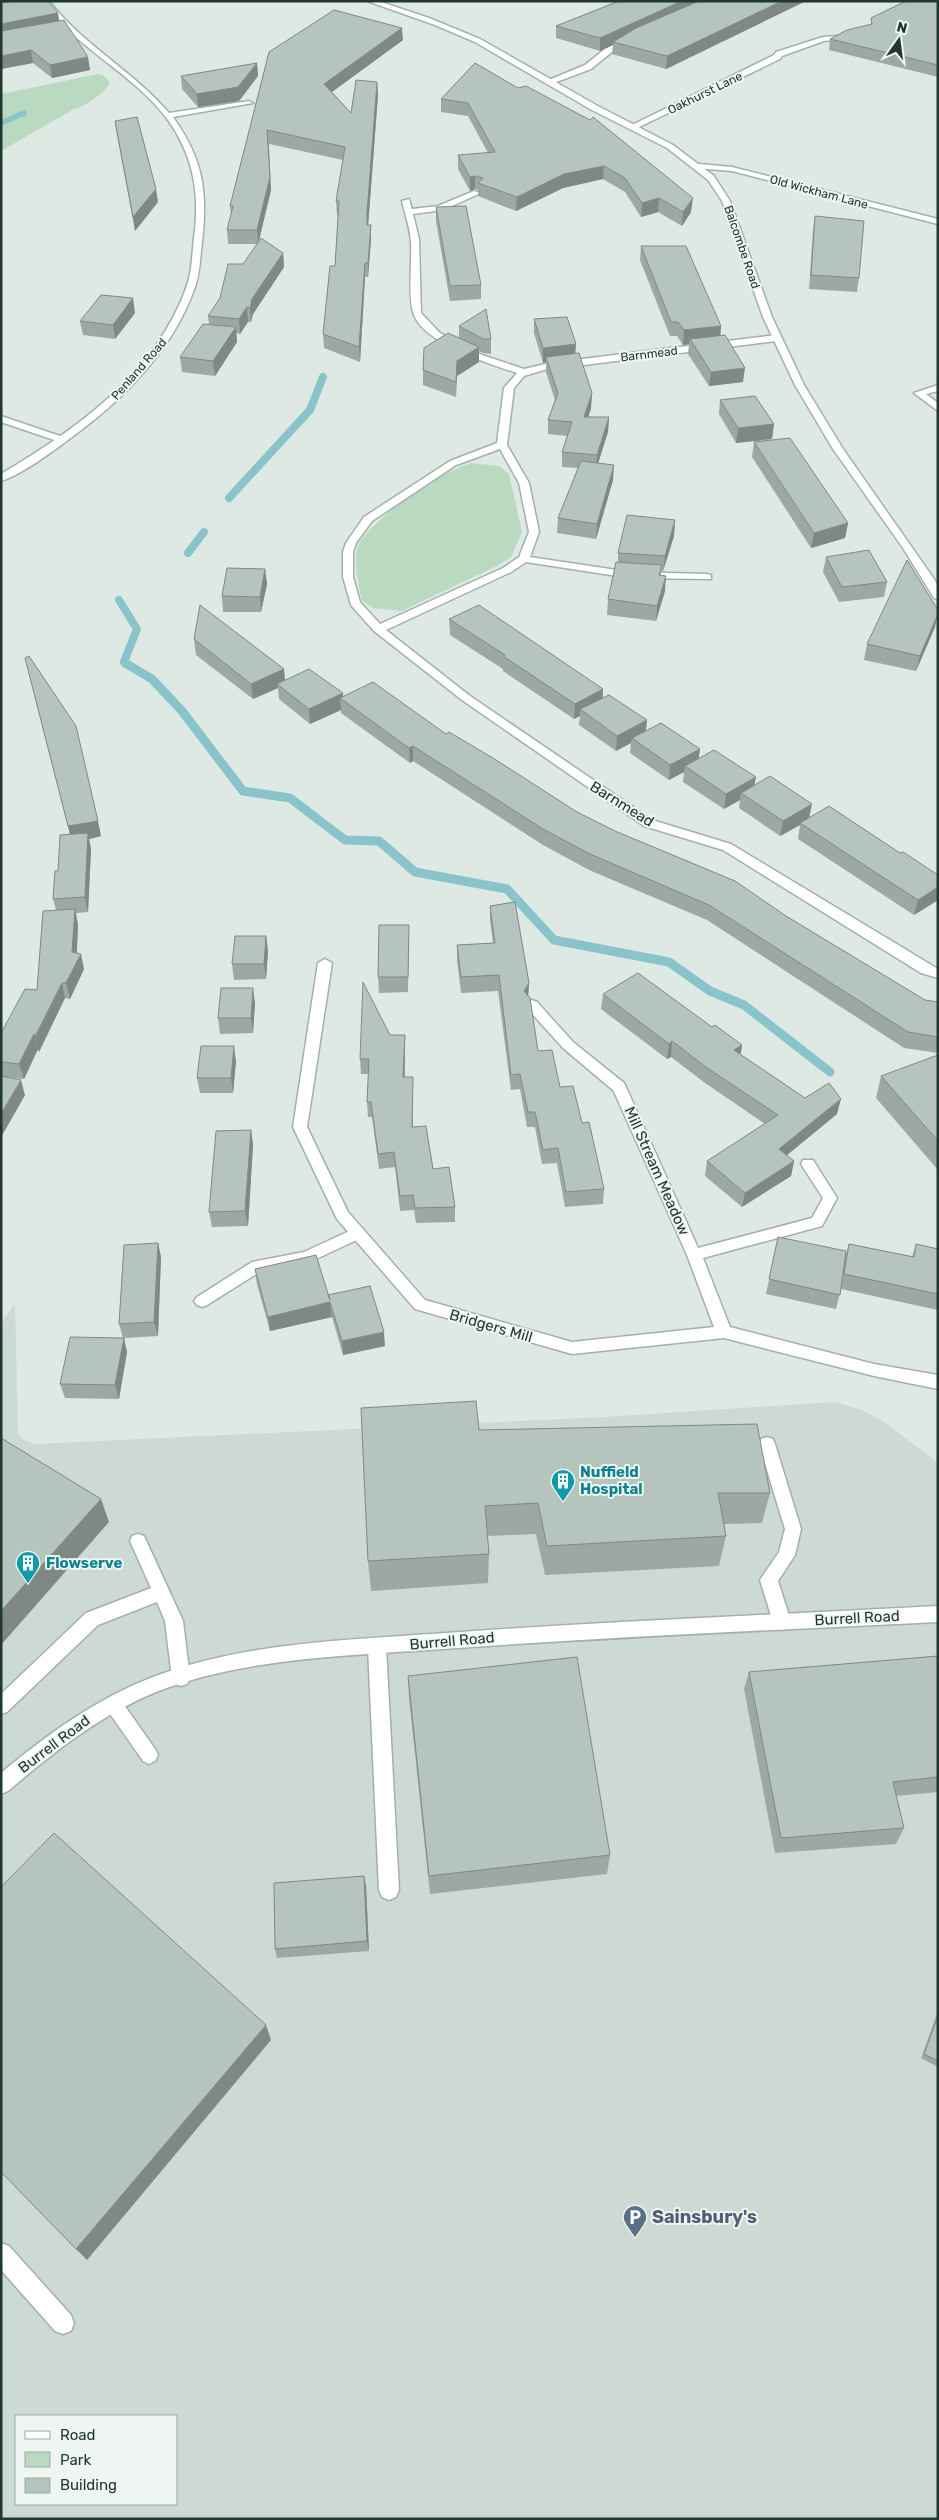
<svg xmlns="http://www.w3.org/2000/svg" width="939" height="2520" viewBox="0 0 939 2520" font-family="Rubik,sans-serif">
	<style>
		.built { fill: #cdd9d3; fill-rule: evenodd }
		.green { fill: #b9d9c0 }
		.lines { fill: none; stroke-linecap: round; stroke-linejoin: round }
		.stream-far2 { stroke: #8ac4cb; stroke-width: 5.5 }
		.stream-far1 { stroke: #8ac4cb; stroke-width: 8 }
		.stream { stroke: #8ac4cb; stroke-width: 9 }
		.lane-casing { stroke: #a2b0ab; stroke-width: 3 }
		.street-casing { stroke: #a2b0ab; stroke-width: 3 }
		.secondary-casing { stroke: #9fb4ab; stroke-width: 3 }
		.lane { fill: #fff; fill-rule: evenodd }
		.street { fill: #fff; fill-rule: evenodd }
		.secondary { fill: #fff; fill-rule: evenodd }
		.wall { fill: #9ca9a3 }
		.shaded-wall { fill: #7f8984 }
		.building { fill: #b5c4bd; stroke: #7f8984 }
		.labels { text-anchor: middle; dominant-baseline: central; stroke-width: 4; stroke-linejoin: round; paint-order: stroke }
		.far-street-label { font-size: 12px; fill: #213831; stroke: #eff6f2 }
		.street-label { font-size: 15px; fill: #213831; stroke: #eff6f2 }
		.culture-label { font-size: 15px; font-weight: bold; fill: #0d838f; stroke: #eff6f2; text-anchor: start }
		.near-service-label { font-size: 18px; font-weight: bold; fill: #4e5e75; stroke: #eff6f2; text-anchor: start }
	</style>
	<rect width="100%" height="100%" fill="#dfe9e4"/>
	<path class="built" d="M15,1304L18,1434L25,1441L36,1444L604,1417L835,1402L862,1410L883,1421L938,1463V2519H1V1324ZM16,2416H176V2504H16Z"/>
	<g class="green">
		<path d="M98,74L103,75L110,83C103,94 86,106 74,109L1,151V94Z"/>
		<path d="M471,463L499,466L509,474L522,532L511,557L497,566L402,611L374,608L362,601C359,587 352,557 359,544C374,517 442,471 471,463Z"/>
	</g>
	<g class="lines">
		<polyline class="stream-far2" points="1,123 24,113"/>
		<g class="stream-far1">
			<polyline points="229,498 310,410 323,377"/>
			<polyline points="188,553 204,532"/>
			<polyline points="119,600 137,629 124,662 127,664"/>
		</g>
		<polyline class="stream" points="125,663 152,679 182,711 243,791 290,798 345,840 379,841 415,872 507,889 554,940 669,962 710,991 744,1005 830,1072"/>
		<g class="lane-casing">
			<g id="lane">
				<polygon points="1,416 66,438 68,440 60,442 1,422"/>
				<polygon points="532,1000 537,1002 573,1042 624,1083 626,1087 624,1091 614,1091 563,1048 527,1008 525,1005 527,1002"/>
				<polygon points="358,1227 363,1229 365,1233 363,1237 312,1261 261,1271 207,1305 202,1307 197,1305 194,1301 197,1297 252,1262 304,1252"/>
				<polygon points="767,1437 773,1439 775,1444 801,1529 795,1555 778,1581 791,1622 788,1628 782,1630 776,1628 773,1622 760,1580 779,1552 785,1529 759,1444 761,1439"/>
				<polygon points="138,1534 144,1536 183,1621 190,1678 187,1684 181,1686 175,1684 172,1678 165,1621 157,1602 98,1625 7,1712 1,1714 1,1694 86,1613 151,1588 130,1541 132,1536"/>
				<polygon points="377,1639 383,1641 386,1647 399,1890 396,1897 389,1900 382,1897 379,1890 368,1647 371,1641"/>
				<polygon points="114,1697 120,1699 155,1749 158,1755 155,1761 149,1764 143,1761 108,1711 105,1705 108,1699"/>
				<polygon points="1,2243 9,2246 71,2315 74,2323 71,2331 63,2334 55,2331 1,2270"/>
			</g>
		</g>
		<g class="street-casing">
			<g id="street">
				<path d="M42,1H49C83,45 133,71 169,113L249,101L253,103L173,117C203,159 208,191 202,242C200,258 200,275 194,290C171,352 124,399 72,437C55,450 21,475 1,481V474C77,429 153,375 185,291C192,274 192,256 194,238C200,194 194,157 168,120C133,73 77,49 42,1Z"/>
				<polygon points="850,35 852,38 824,41 782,56 780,59 635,129 628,127 774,55 776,52 823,37"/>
				<polygon points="627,37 634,39 612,52 591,69 551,84 544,82 585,65 606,48"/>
				<polygon points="699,164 732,167 938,219 938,224 732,171 696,168 695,166"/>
				<path d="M474,191L481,193L443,210L413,214L419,239L421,313L440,333L482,355L524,369L550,363L776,335L781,338L776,341L544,370L524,376L514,388L507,445L529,483L539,532L530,557L630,572L707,574L711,575V579L630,578L526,562L511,572L386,630L470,696L652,820L731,844L938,969V978L921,973L723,850L644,826L462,700L374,631L351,605L343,577V552L346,543L364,517L450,461L497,443L504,388L517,373C490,364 420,342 413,312C408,294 412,262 411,242C410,228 405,214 402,201L409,199L412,209L438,206ZM500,449L519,483L529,532L519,557L503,568L380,624L360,602L353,577V552L356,543L372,521L456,465Z"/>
				<polygon points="938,385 938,391 926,394 938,403 938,411 914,393"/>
				<polygon points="325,959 332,963 307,1127 348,1212 425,1300 572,1342 714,1327 687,1255 612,1087 619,1082 626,1087 698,1248 812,1218 823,1198 801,1164 803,1160 813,1160 837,1198 822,1226 703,1258 730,1327 874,1364 938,1375 938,1389 874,1376 724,1338 572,1354 415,1309 337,1219 293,1127 318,963"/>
				<path d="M938,1606V1622C773,1630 608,1637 443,1649C349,1656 246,1657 156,1692C100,1715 53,1753 8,1791L1,1794V1773C48,1734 96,1699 153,1677C245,1642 348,1640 446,1633C610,1621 774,1615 938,1606Z"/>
			</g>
		</g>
		<g class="secondary-casing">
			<polygon id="secondary" points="367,1 378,1 429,18 480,39 596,105 673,145 714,176 730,201 772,317 804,385 843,449 934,579 938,586 938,599 934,598 903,548 833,449 795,385 763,317 722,201 708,180 667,148 590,109 475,42 435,25"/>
		</g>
		<use href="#lane" class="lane"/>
		<use href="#street" class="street"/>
		<use href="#secondary" class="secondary"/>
	</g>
	<g class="wall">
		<polygon points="619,1 806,1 666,69 612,54 613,45 600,51 556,38 556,26"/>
		<polygon points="938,1 938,77 829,50 830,39 871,24 871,18"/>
		<polygon points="59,21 90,70 52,78 33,63 1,69"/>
		<polygon points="403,40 332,92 351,113 377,82 378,95 368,225 371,225 371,239 368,277 365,277 360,362 324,348 323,334 335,266 338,215 337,215 336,201 343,160 269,144 271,190 259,241 283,253 284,267 253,314 251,322 248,322 240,334 236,333 237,342 215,376 182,372 180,357 209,324 208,316 257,244 228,244 227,230 231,214 230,206 269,52"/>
		<polygon points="257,63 258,76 239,101 198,107 182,89 181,76"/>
		<polygon points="475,63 691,212 682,226 658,212 641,217 625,192 603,179 563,188 516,211 478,196 478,190 475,189 470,191 458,169 458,155 488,153 468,116 441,112 441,99"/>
		<polygon points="115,121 158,202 135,231 117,135"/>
		<polygon points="436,207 481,285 481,299 450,301 436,221"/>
		<polygon points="815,216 859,278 857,292 809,289 813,230"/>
		<polygon points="641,246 721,326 720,336 743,382 709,386 688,354 689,344 683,345 677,336 670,336 640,260"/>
		<polygon points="135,313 115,339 83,335 80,321"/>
		<polygon points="534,319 575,354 592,393 591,408 588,417 609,417 608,432 598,463 613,480 596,539 557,533 558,518 578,468 562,467 562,452 567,436 548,434 548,420 555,400 546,372 546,362 543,363 534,333"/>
		<polygon points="459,326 491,339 491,354 483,353 479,351 479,362 457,376 456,397 423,385 423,370 459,338"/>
		<polygon points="720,400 774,424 772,439 736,443 719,414"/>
		<polygon points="754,442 848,523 845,538 811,548 752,457"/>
		<polygon points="675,520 674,536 663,571 661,571 661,575 665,591 656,621 607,615 608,599 618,562 618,553"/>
		<polygon points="826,557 887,582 884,597 839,602 823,572"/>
		<polygon points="265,569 267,584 261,612 223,612 222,596"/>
		<polygon points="449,619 603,689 603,698 647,720 646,731 699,759 754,785 810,818 900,853 938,875 938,900 914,915 798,839 800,825 780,836 739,808 740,800 724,809 683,782 684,772 669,780 630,753 631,743 616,751 579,725 580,716 574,719 503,671 503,669 450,635"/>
		<polygon points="935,627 916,671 864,660 867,644"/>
		<polygon points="194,639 284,669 285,680 343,696 446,734 577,812 615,831 786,916 925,1000 938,1002 938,1053 904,1048 707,920 589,870 543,845 413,761 410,763 341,713 341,710 310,724 279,699 278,688 253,699 196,655"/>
		<polygon points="25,658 101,836 89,839 91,849 88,912 76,913 78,925 77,953 84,969 70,999 65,998 39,1052 38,1049 24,1079 4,1077 25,1095 1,1137 1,1033 37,990 56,910 53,899 70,834"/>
		<polygon points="490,906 529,983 528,996 538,1051 582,1123 604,1189 603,1204 565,1207 557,1163 542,1164 535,1127 527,1127 520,1089 511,1090 498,991 461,993 457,960 457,945 493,943 490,921"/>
		<polygon points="266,936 268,951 266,979 234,980 232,964"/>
		<polygon points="409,940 408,992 379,993 378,977"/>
		<polygon points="603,994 712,1027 742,1045 740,1055 805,1098 837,1114 787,1155 794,1161 791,1176 742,1207 705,1176 707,1161 765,1124 705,1083 671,1057 667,1059 601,1009"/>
		<polygon points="255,1003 253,1033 220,1034 218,1018"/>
		<polygon points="390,1035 405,1035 405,1077 413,1092 413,1127 433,1169 455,1207 455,1222 416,1223 414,1210 400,1211 395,1167 379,1169 372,1117 368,1117 367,1102 369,1074 361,1074 360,1059"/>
		<polygon points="938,1055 938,1170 876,1098 881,1076"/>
		<polygon points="236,1061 233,1093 200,1093 197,1078"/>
		<polygon points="251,1130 253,1145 248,1226 212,1227 209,1212"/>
		<polygon points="778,1237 845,1257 849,1244 912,1257 916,1244 938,1249 938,1310 841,1289 836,1309 766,1294"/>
		<polygon points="158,1243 161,1257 158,1336 124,1338 127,1352 119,1399 65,1398 60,1384 123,1338 119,1324"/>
		<polygon points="255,1269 328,1296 385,1346 343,1355 332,1317 270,1331 257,1284"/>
		<polygon points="479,1430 770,1493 762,1523 724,1524 726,1536 719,1566 545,1575 536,1534 487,1536 489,1554 488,1583 371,1591 368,1561"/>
		<polygon points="938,1656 938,1792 896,1796 904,1828 896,1844 775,1853 744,1689 749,1672"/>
		<polygon points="408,1676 610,1855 607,1874 430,1894 409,1698"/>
		<polygon points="364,1876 366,1886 369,1951 277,1958 275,1949"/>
		<polygon points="938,2011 938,2067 921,2058"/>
	</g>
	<g class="shaded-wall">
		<polygon points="682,1 708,1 613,42 613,45 600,51 600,38"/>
		<polygon points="782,1 806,1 666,69 667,56"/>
		<polygon points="58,13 60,26 1,37 1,24"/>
		<polygon points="402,28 403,40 325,97 324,84"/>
		<polygon points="31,50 33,63 1,69 1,56"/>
		<polygon points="88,57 90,70 52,78 50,65"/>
		<polygon points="257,63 258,76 239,101 198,107 197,94"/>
		<polygon points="377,82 378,95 368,227 368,239 367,213"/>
		<polygon points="267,130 271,190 258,244 257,230"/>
		<polygon points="604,166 603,179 563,188 516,211 517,197 564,174"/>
		<polygon points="475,176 475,189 470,191 470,177"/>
		<polygon points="156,189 158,202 135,231 133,217"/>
		<polygon points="659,198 658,212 641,217 642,203"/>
		<polygon points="693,198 691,212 682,226 683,212"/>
		<polygon points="371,225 371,239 368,277 368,263"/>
		<polygon points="283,253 284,267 253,314 251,322 250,308 252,299"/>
		<polygon points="365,263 365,277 360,362 359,347"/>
		<polygon points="133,298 135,313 115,339 113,325"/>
		<polygon points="247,307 248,322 240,334 239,319"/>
		<polygon points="721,326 720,340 690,339 689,344 683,345 684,330"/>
		<polygon points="236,327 237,342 215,376 213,361"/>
		<polygon points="576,344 575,358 546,357 546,362 543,363 543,348"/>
		<polygon points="479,347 479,362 457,376 456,397 457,361"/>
		<polygon points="745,368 743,382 709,386 711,372"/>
		<polygon points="592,393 591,408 584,432 584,417"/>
		<polygon points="609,417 608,432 596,470 597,455"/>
		<polygon points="774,424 772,439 736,443 738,428"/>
		<polygon points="614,465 613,480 596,539 597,524"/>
		<polygon points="675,520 674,536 663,571 665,556"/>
		<polygon points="848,523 845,538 811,548 814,533"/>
		<polygon points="265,569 267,584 261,612 260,597"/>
		<polygon points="666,576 665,591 656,621 657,606"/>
		<polygon points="938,614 935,627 916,671 920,656"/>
		<polygon points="284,669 285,684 277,684 278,688 253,699 251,684"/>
		<polygon points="603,689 602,705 580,709 580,716 574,719 575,704"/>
		<polygon points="343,693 343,700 340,698 341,710 310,724 309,709"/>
		<polygon points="647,720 645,736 632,738 631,743 616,751 617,736"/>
		<polygon points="413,746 413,761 410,763 409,748"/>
		<polygon points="700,749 698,764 685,766 684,772 669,780 670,765"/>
		<polygon points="756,777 753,793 741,793 740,800 724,809 726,794"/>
		<polygon points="812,804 809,819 800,823 800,825 780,836 783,821"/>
		<polygon points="98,821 101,836 89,839 91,849 88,912 68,826"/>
		<polygon points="938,887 938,900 914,915 918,900"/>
		<polygon points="75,909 78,925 76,963 81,954 84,969 70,999 66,983 72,952"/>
		<polygon points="266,936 268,951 266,979 264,964"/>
		<polygon points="62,983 65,998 39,1052 35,1037"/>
		<polygon points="529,983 528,999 524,991"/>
		<polygon points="253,988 255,1003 253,1033 251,1018"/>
		<polygon points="34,1034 38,1049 24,1079 19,1064"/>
		<polygon points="405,1035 405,1050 404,1092 403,1077"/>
		<polygon points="672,1041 671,1057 667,1059 669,1044"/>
		<polygon points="742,1045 740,1060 734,1050"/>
		<polygon points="234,1046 236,1061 233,1093 231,1078"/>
		<polygon points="21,1080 25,1095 1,1137 1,1114"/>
		<polygon points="841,1099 837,1114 776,1164 779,1149"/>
		<polygon points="251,1130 253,1145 248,1226 245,1211"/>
		<polygon points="794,1161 791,1176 742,1207 745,1193"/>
		<polygon points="158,1243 161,1257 158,1336 154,1322"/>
		<polygon points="330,1302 332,1317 270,1331 268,1317"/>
		<polygon points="384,1332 385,1346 343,1355 342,1341"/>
		<polygon points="124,1338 127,1352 119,1399 115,1385"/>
		<polygon points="101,1499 109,1522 1,1645 1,1611"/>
		<polygon points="364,1876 366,1886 369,1951 367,1941"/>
		<polygon points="266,2025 271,2040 87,2260 76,2249"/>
	</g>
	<g class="building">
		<polygon points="13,1 48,1 58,13 1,24 1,3"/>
		<polygon points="619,1 682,1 600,38 556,26"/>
		<polygon points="699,1 782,1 667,56 613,42 636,28"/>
		<polygon points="906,1 938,1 938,65 830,39 847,30 872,24 871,18"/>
		<polygon points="334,10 402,28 324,84 351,113 356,80 377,82 367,213 367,225 371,225 368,263 365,263 359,347 323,334 330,266 335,266 339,201 336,201 345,147 267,130 270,177 257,230 227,230 233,206 230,206 269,52"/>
		<polygon points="64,20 88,57 50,65 31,50 1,56 1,31"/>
		<polygon points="257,63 238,87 197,94 181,76"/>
		<polygon points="475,63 518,88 526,86 590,120 593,117 693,198 683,212 659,198 642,203 625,178 604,166 564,174 517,197 478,183 483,178 475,176 470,177 458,155 495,152 468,103 441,99"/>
		<polygon points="137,117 156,189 133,217 115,121"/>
		<polygon points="466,206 481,285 450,286 436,207"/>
		<polygon points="815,216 864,221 859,278 811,275"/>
		<polygon points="261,238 283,253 252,299 250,308 247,307 239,319 208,316 220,298 228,264 243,264"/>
		<polygon points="641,246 686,246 721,326 684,330 678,322 671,322"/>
		<polygon points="101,295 133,298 113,325 80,321"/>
		<polygon points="486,309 491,339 483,339 459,326"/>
		<polygon points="567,317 576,344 543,348 534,319"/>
		<polygon points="203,324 236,327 213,361 180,357"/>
		<polygon points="448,333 479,347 457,361 456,382 423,370 424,348"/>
		<polygon points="725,335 745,368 711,372 690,339"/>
		<polygon points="579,353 592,393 584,417 609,417 597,455 562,452 572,422 548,420 558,393 546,357"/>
		<polygon points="755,396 774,424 738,428 720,400"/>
		<polygon points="790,438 848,523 814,533 754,442"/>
		<polygon points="581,461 614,465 597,524 558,518"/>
		<polygon points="627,515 675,520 665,556 618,553"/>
		<polygon points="869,550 887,582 842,587 826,557"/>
		<polygon points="907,560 938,610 938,614 920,656 867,644"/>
		<polygon points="616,562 662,565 659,575 666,576 657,606 608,599"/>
		<polygon points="227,568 265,569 260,597 222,596"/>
		<polygon points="200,605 284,669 251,684 194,639"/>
		<polygon points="479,605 603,689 575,704 503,656 505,655 449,619"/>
		<polygon points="29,656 76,726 98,821 68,826 25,658"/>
		<polygon points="309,669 343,693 309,709 277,684"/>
		<polygon points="373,682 446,734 449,732 493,758 577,812 615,831 735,881 786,916 925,1000 938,1002 938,1037 908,1032 709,905 590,854 543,829 413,746 409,748 340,698"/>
		<polygon points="609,695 647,720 617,736 580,709"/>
		<polygon points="661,723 700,749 670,765 632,738"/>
		<polygon points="714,750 756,777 726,794 685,766"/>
		<polygon points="770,776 812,804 783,821 741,793"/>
		<polygon points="829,806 900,853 903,852 938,875 938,887 918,900 800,823"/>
		<polygon points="88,833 85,897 53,899 55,871 58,871 60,835"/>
		<polygon points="515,902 529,983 524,991 530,998 538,1051 552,1050 560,1087 573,1086 582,1123 589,1122 604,1189 566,1192 558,1148 543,1150 535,1112 528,1112 520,1074 511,1075 499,975 461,977 457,945 495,943 490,906"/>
		<polygon points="75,909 72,952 81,954 66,983 62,983 35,1037 34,1034 19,1064 1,1062 1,1033 25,989 37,990 43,911"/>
		<polygon points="379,925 409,925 408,977 378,977"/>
		<polygon points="235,936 266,936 264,964 232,964"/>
		<polygon points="638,973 712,1027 715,1025 742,1045 734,1050 805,1098 829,1083 841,1099 779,1149 794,1161 745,1193 707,1161 778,1115 707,1068 672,1041 669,1044 603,994"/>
		<polygon points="363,982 390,1035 405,1035 403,1077 413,1077 412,1127 426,1126 433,1169 449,1167 455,1207 415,1208 413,1195 400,1196 394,1152 378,1154 371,1102 367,1102 369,1059 360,1059"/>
		<polygon points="221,988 253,988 251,1018 218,1018"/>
		<polygon points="201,1046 234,1046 231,1078 197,1078"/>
		<polygon points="938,1055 938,1141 881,1076"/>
		<polygon points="1,1076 21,1080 1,1114"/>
		<polygon points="251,1130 245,1211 209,1212 216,1131"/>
		<polygon points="778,1237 846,1251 840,1295 769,1279"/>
		<polygon points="158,1243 154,1322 119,1324 124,1245"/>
		<polygon points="849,1244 914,1257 916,1244 938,1249 938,1294 844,1274"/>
		<polygon points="316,1255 330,1300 328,1295 370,1286 384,1332 342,1341 330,1302 268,1317 255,1269"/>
		<polygon points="70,1337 124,1338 115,1385 60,1384"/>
		<polygon points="476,1401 479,1430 757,1424 770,1493 718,1493 726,1536 547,1546 538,1503 485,1506 489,1554 368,1561 361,1408"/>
		<polygon points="1,1438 101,1499 1,1611"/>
		<polygon points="938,1656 938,1777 893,1782 904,1828 781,1838 749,1672"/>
		<polygon points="577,1657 610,1855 429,1876 408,1676"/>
		<polygon points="54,1833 266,2025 76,2249 1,2172 1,1887"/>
		<polygon points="364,1876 367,1941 275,1949 274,1883"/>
		<polygon points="938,2016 938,2061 924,2054"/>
	</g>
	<defs>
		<g id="building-pin" transform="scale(1.25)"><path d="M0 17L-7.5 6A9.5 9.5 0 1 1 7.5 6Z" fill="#0f9aa8" stroke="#eff6f2"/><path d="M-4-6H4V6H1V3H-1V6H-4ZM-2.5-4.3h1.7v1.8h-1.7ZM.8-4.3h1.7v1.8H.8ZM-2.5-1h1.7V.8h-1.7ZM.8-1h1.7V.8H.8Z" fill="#fff"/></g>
		<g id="parking-pin" transform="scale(1.25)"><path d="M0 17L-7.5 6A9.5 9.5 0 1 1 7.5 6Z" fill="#5c6f8a" stroke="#eff6f2"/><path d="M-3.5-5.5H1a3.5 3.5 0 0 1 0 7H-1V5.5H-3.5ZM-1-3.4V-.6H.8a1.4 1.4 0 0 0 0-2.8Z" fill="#fff"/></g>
	</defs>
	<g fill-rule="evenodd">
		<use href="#building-pin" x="563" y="1481"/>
		<use href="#building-pin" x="28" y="1563"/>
		<use href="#parking-pin" x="635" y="2217"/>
	</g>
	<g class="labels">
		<g class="far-street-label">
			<text transform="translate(705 93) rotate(-26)">Oakhurst Lane</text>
			<text transform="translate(819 192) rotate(15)">Old Wickham Lane</text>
			<text transform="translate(742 247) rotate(71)">Balcombe Road</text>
			<text transform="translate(649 354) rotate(-7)">Barnmead</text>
			<text transform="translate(139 369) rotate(-49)">Penland Road</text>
		</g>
		<g class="street-label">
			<text transform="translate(622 804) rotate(32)">Barnmead</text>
			<text transform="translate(657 1171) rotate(66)">Mill Stream Meadow</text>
			<text transform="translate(491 1326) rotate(16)">Bridgers Mill</text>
			<text transform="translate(857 1618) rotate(-3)">Burrell Road</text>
			<text transform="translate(452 1641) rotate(-5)">Burrell Road</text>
			<text transform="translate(54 1744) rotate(-37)">Burrell Road</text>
		</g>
		<g class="culture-label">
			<text x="580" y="1472">Nuffield<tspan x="580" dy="17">Hospital</tspan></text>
			<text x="46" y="1563">Flowserve</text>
		</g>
		<g class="near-service-label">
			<text x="652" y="2217">Sainsbury's</text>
		</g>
	</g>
	<rect width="939" height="2520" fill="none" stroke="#213831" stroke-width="5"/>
	<rect x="15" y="2415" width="162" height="90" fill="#eff6f2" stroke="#9daaa5"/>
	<rect x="25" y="2431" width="25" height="8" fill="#ffffff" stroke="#9daaa5"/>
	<text x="60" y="2440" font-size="15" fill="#213831">Road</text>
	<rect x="25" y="2452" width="25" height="15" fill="#b9d9c0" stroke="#9daaa5"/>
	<text x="60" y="2465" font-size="15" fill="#213831">Park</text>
	<rect x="25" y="2478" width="25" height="15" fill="#b5c4bd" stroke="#9daaa5"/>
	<text x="60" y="2490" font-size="15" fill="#213831">Building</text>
	<g transform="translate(899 40) rotate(14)" stroke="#eff6f2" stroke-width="4" paint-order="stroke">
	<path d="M0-4L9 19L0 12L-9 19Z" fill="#213831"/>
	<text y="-8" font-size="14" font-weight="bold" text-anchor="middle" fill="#213831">N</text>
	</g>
</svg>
